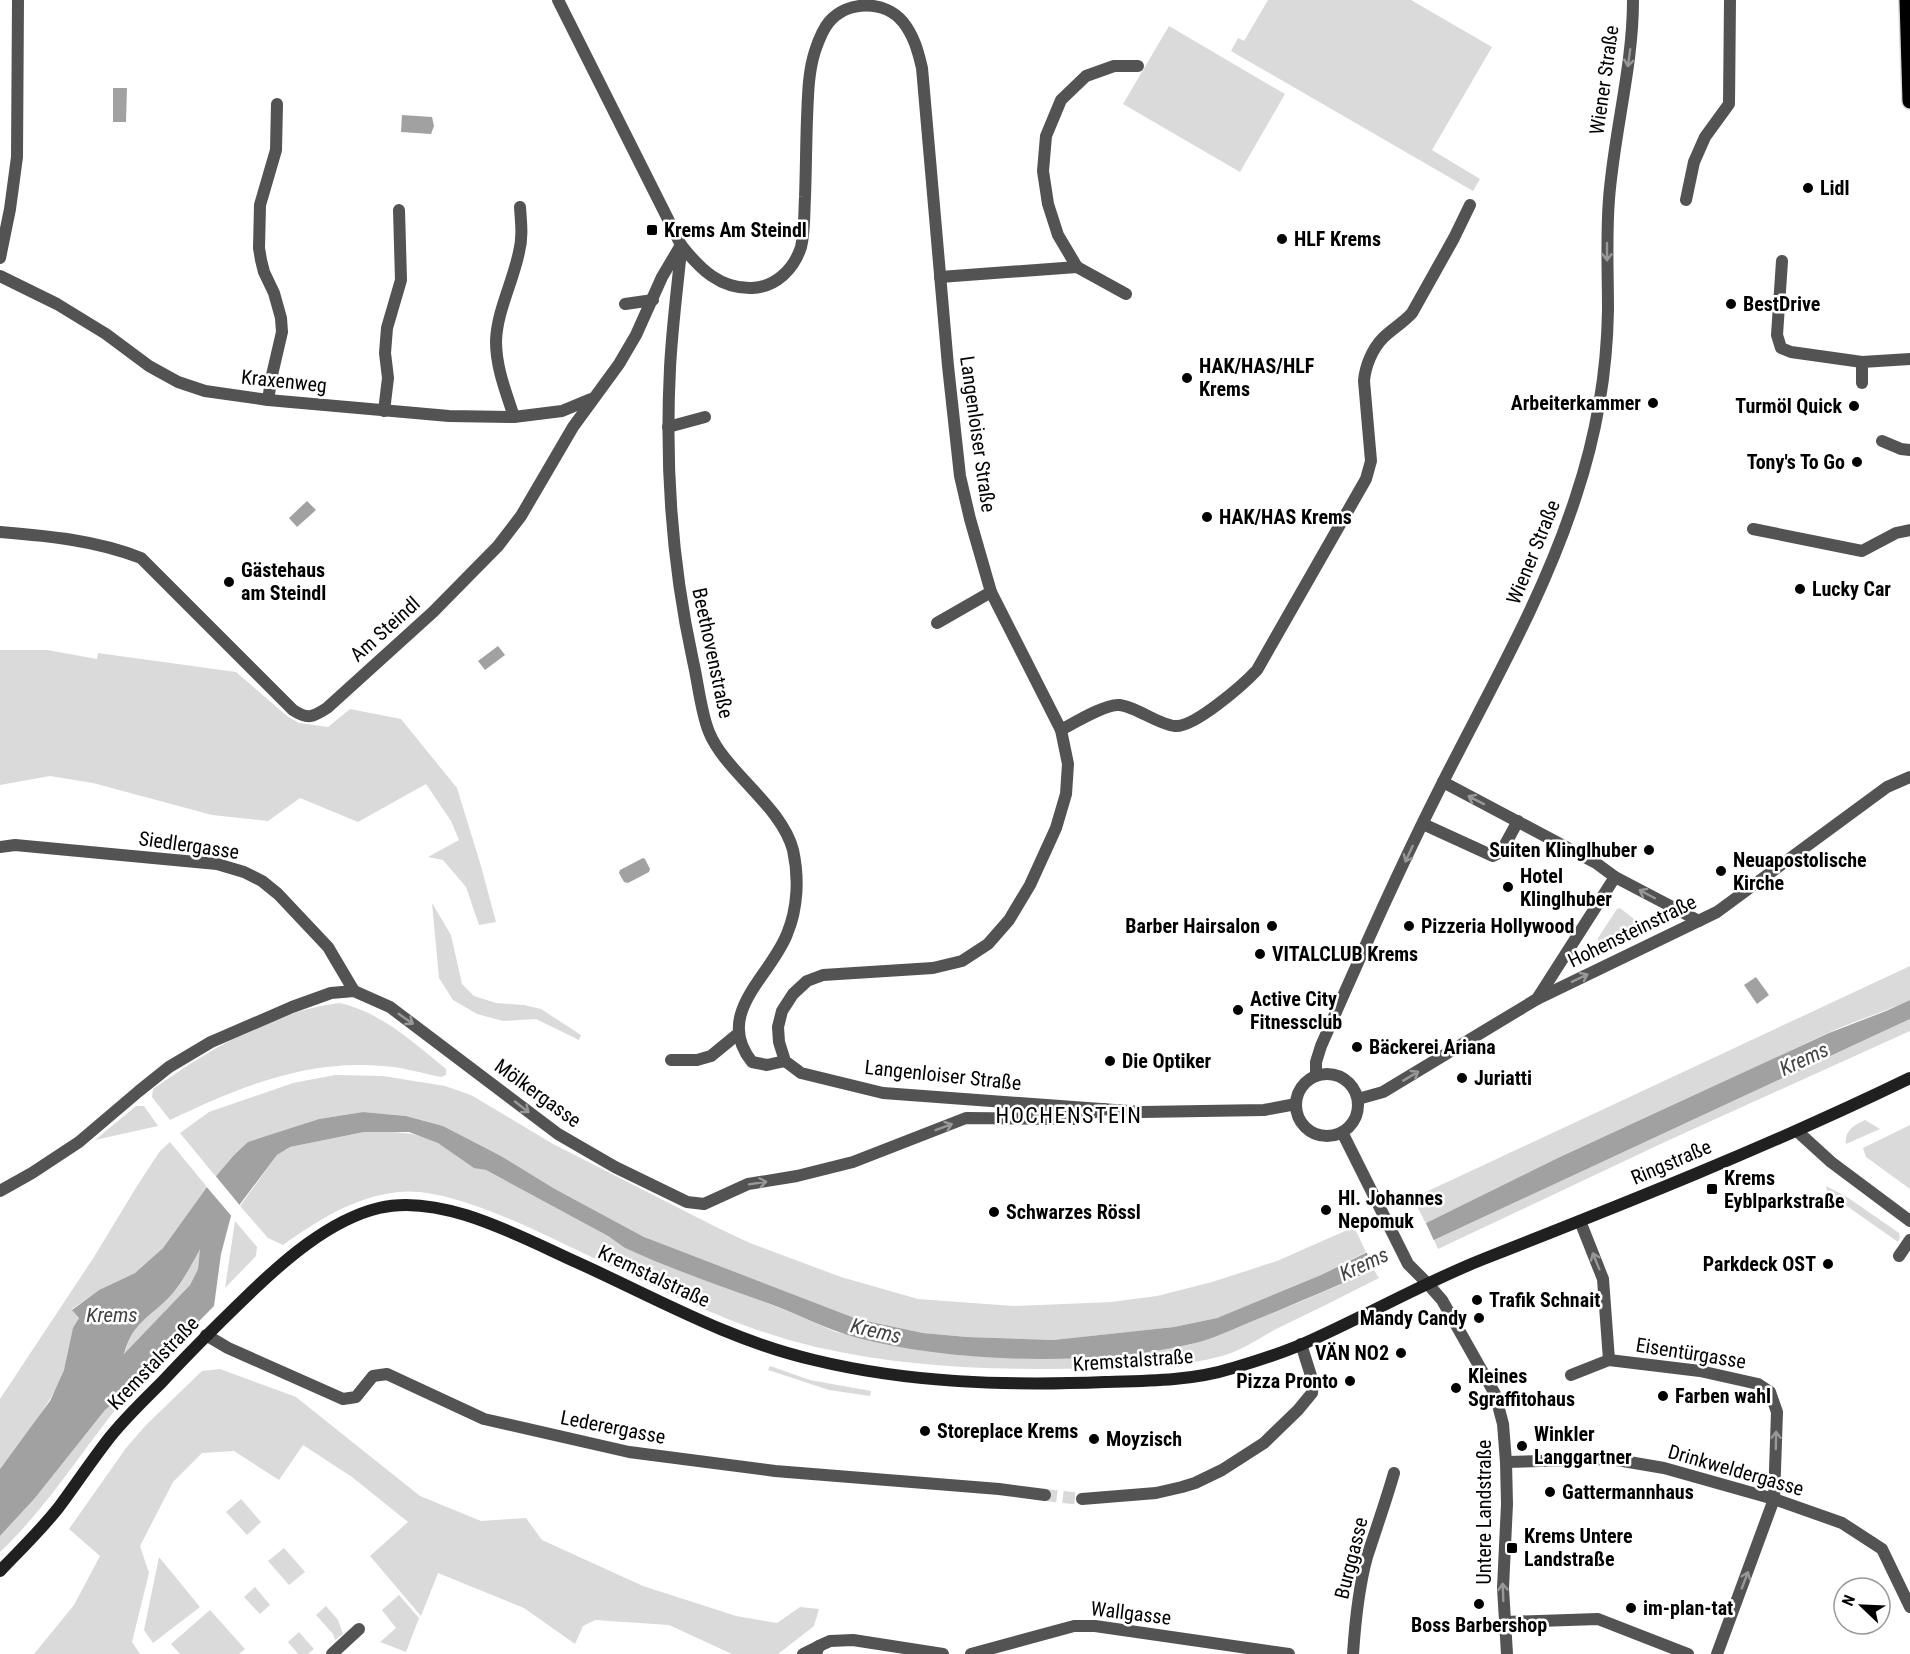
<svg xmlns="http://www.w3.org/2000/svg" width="1910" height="1654" viewBox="0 0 1910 1654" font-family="'Roboto Condensed',sans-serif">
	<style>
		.green { fill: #dadada }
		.water { fill: #a1a1a1; fill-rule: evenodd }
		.pier { fill: #fff }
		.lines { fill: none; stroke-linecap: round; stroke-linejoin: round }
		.minor-tunnel { stroke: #d9d9d9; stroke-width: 12; stroke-dasharray: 12 6; stroke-linecap: butt }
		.primary-casing { stroke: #dbdbdb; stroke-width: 18 }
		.service { stroke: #535353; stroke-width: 12 }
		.minor { stroke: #535353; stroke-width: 12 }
		.tertiary { stroke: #535353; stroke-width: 12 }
		.secondary { stroke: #202020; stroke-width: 12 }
		.primary { stroke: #000; stroke-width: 15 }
		.oneway { stroke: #989898 }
		.poi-dot { fill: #000; stroke: #fff; stroke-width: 2 }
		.labels { text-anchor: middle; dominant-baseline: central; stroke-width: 5; stroke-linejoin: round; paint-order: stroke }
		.street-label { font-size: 20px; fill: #000; stroke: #fff }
		.poi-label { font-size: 20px; font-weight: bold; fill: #000; stroke: #fff; text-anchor: start }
		.water-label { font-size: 21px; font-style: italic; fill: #424242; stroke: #fff }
		.quarter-label { font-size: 22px; letter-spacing: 1.5px; fill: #000; stroke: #fff }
	</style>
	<rect width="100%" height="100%" fill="#fff"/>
	<g class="green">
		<polygon points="1268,0 1411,0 1492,47 1432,150 1480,179 1473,191 1231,51 1238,38 1244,41"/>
		<polygon points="1169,26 1285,94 1240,172 1123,104"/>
		<polygon points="0,650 47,650 97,659 98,653 236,672 287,716 299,723 328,727 350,709 401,719 457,788 481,866 496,922 479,925 466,887 443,860 428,857 459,840 451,821 426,784 358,822 300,798 268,821 212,815 93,783 50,776 0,785"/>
		<polygon points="432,903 451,935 462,984 474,996 496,1003 524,1005 541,1009 581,1035 579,1040 536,1019 503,1021 477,1014 453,1000 439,978"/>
		<polygon points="1620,908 1634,919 1635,927 1601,946 1597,945 1598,938 1617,909"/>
		<path d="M1910,966V1000C1882,1013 1853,1021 1826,1034C1692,1097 1558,1158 1426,1224L1413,1198Z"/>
		<path d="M340,1003C382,1013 413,1042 446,1069V1075L441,1077C422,1073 401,1067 382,1066C306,1059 237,1088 170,1120L152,1097L153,1089C209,1050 271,1011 340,1003Z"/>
		<polygon points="1910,1019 1910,1031 1667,1141 1438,1249 1434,1240"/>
		<polygon points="335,1075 383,1076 445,1086 471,1095 553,1144 718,1228 750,1243 841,1277 918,1299 1014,1306 1111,1302 1157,1296 1212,1282 1277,1261 1354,1227 1366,1252 1321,1275 1217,1318 1174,1327 1053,1340 967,1337 923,1333 857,1319 712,1265 644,1237 555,1189 501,1156 443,1126 406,1116 363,1112 319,1119 248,1143 234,1155 216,1177 180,1133 209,1112 293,1083"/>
		<polygon points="136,1106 144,1106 158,1126 95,1140"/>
		<path d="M1865,1120L1880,1129L1846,1144C1844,1131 1854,1125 1865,1120Z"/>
		<polygon points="1910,1125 1910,1189 1866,1157 1863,1148"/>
		<path d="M364,1132C390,1132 414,1130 438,1143C455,1151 467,1166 486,1170L608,1236L625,1248L785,1310L836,1332L894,1346L967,1356L1057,1358L1121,1355L1189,1345L1300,1302L1374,1270L1379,1278C1344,1296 1309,1313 1274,1330C1258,1339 1240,1351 1222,1356C1181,1367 1137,1367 1095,1368C1001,1371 908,1368 816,1347C733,1328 656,1287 579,1251C533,1229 448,1186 398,1192C354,1197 318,1220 283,1245L268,1238L240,1206L277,1155L290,1147Z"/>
		<path d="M170,1142L207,1187L163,1248L135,1273L99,1290L72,1309L79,1318C70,1335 71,1354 63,1372C49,1408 23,1438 0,1469V1399L94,1257L137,1186L160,1151Z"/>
		<polygon points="1826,1186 1847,1197 1899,1233 1900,1238 1898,1242 1827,1192"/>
		<polygon points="235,1221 257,1247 256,1256 225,1288"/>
		<path d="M201,1246L198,1269L190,1285L124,1355C135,1319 148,1319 172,1294C185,1281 192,1263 201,1246Z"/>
		<polygon points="770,1366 810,1380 871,1391 870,1396 829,1390 768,1370"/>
		<polygon points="220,1369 296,1397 420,1496 481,1521 526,1518 542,1540 643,1586 736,1616 777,1623 800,1607 819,1609 814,1626 778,1654 732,1654 669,1625 595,1620 583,1626 575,1644 524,1608 438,1573 421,1616 370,1556 408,1522 352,1477 303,1445 279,1480 234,1451 202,1453 173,1482 140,1546 149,1573 132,1642 140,1654 34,1654 74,1605 100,1556 69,1529 126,1448 146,1425 202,1371"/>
		<path d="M137,1384C89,1438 53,1502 0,1552V1536L35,1498L105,1410Z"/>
		<polygon points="241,1499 261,1522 247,1535 226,1512"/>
		<polygon points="284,1548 305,1572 289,1585 268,1561"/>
		<polygon points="159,1557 200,1607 153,1643 144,1630"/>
		<polygon points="255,1587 270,1605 260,1614 244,1597"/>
		<polygon points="399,1595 419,1618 406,1652 380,1642 396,1628 382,1610"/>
		<polygon points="326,1606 338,1620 343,1634 335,1640 333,1634 316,1615"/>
		<polygon points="210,1610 245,1649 239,1654 180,1654 171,1644"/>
		<polygon points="299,1632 314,1649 308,1654 298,1654 288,1642"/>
	</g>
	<g class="water">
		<polygon points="113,88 127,88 126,122 113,122"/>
		<polygon points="402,115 432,117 434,126 431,134 401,132"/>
		<polygon points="307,501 316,510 297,527 289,518"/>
		<polygon points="498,646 505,655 485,670 478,661"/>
		<polygon points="643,858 645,859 650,869 649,872 628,883 624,882 619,873 620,870"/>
		<polygon points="1756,977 1769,995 1757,1004 1744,985"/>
		<path d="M1910,1000V1019L1434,1240C1377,1269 1319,1294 1260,1318C1237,1327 1212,1340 1187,1345C1091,1366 954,1363 858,1338C828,1330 802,1316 773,1305C724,1287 673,1270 625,1248L608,1236L486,1170L474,1168L438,1143L409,1132H364L290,1147L277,1155L231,1216L221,1254L214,1306L137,1384L105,1410L35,1498L0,1536V1469L50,1401L64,1370L73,1328L79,1318L72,1310L99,1290L135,1273L163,1248L207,1187L234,1155L248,1142L319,1119L363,1112L406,1116L443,1126L501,1156L555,1189L644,1237L857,1319L923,1333L967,1337L1053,1340L1174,1327L1217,1318L1321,1275L1558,1158L1829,1033L1886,1011ZM200,1249L198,1269L190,1285L124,1354C134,1319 152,1317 173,1293C184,1280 192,1264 200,1249Z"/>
	</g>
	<g class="pier">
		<polygon points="214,1174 242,1208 234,1219 205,1185"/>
		<polygon points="1425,1221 1435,1243 1376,1272 1365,1249"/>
	</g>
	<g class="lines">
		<polyline class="minor-tunnel" points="1045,1495 1082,1499"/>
		<g class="primary-casing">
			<polyline id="primary" points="1907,0 1910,101"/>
		</g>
		<g class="service">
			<polyline points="1686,200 1694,162 1705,137 1729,104 1730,0"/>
			<polyline points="1782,261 1777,335 1781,348 1791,352 1862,362 1910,359"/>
			<polyline points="1077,267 1058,235 1048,204 1043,171 1046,136 1061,100 1086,76 1114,66 1138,66"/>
			<polyline points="940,277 1077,267 1126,294"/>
			<polyline points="625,304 653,300"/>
			<polyline points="1862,362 1862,383"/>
			<polyline points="268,400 272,375 282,332 281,318 274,293 264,272 261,260 259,248 260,205 276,150 277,104"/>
			<polyline points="384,411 388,378 385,353 387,328 401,280 399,210"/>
			<path d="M514,417C506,392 496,368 496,341C497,311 513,282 519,252C523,237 521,222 520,207"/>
			<polyline points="668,427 705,417"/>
			<polyline points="1882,441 1901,449 1910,450"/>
			<polyline points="1753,529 1862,551 1896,533 1910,530"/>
			<polyline points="937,623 991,592"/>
			<path d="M1061,730C1074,723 1105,704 1119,705C1135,706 1159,725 1175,726C1194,728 1244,684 1257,670L1366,479L1371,461L1364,381C1365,367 1372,349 1383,338C1392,329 1403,323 1412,313L1454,238L1470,205"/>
			<polyline points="1423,824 1493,856 1501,852 1518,821"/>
			<polyline points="1537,999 1615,877"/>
			<polyline points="671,1060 697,1060 711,1056 739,1033"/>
			<polyline points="1899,1256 1910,1240"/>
			<polyline points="1506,1462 1611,1459 1664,1468 1774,1499"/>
			<polyline points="1505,1622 1598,1619 1688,1654"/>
			<polyline points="332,1654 359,1629"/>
			<polyline points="803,1654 819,1646"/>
			<path d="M1353,1654C1355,1624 1359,1586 1367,1557C1376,1529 1386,1501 1394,1473"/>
		</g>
		<g class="minor">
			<path d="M681,251C677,290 672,329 670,368C665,466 672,565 693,661C698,682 701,713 709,732C725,772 781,805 793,850C799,877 798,908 787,934C771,976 713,1014 752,1062L767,1065L785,1061"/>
			<polyline points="0,258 10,209 17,157 18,0"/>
			<polyline points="0,276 57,304 106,334 149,366 178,382 205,391 268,400 449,416 514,417 562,411 591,399"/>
			<path d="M0,532C48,536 95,540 141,558L293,710C308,720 313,717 327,708L433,612L498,546L521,516L573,427L619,364L636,335L662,277L681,245"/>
			<polyline points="1443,782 1596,863 1615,877 1699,921"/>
			<polyline points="0,847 15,845 217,864 244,872 262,881 278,894 328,947 354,991"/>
			<path d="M1316,1076V1062L1321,1046C1359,960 1397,873 1440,788C1488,692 1543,599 1576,496C1596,436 1607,374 1608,310C1608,273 1606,236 1609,199C1614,132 1633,67 1633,0"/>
			<polyline points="1358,1099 1383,1092 1537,999 1717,912 1887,787 1910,777"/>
			<polyline points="1797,1131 1831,1162 1910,1221"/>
			<polyline points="0,1191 32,1173 79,1142 139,1091 169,1067 211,1042 292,1007 331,993 354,991 390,1007 558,1134 615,1167 687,1202 704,1204 748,1184 797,1176 853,1162 966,1118 1074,1119 1104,1109"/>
			<polyline points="1580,1221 1603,1279 1609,1360"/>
			<polyline points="1427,1283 1442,1300 1495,1394 1503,1424 1506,1462 1507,1504 1503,1588 1507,1654"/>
			<polyline points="206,1335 228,1348 343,1399 356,1397 373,1376 387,1374 484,1419 629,1452 775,1471 999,1489 1045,1495"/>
			<polyline points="1571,1375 1609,1360 1700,1371 1758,1384 1770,1392 1777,1412 1774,1499 1717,1654"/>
			<polyline points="1082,1499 1156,1493 1182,1487 1195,1483 1222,1470 1264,1443 1298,1410 1312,1393 1313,1382 1301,1344"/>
			<polyline points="1774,1499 1842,1523 1882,1549 1910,1607"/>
			<polyline points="816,1654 819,1646 830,1641 853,1640 943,1654"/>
			<polyline points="971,1654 1074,1626 1095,1626 1289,1654"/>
		</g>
		<g class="tertiary">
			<path d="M558,0L681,245C700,269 720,289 752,288C776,287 794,269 801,247C805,231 804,213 805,197C806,171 806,145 807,119C808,96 808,73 815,51C818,42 823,29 829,22C848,0 885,0 903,22C914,36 918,51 922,68L948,366L960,476L970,519L991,592L1061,730L1068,764L1066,794L1056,828L1030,885L1009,920L988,944L962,961L933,968L823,975L807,981L793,994L782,1011L778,1027L779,1042L785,1061L801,1073L883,1093L1142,1112L1264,1110L1296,1104"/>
			<circle cx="1327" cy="1105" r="31"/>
			<polyline points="1342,1132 1408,1264 1427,1283"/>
		</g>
		<path class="secondary" d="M0,1571C20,1550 41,1530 59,1507C76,1484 92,1460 110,1437C126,1417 144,1400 162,1382C189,1353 217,1325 246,1297C282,1262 329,1220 379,1208C441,1193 519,1236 574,1261C652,1296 730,1341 814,1360C909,1383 1007,1386 1105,1382C1147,1381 1192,1381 1233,1368C1257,1361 1282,1353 1305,1343C1364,1317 1421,1284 1481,1260C1626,1203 1770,1146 1910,1078"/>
		<use href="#primary" class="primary"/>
	</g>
	<defs><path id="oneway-shaft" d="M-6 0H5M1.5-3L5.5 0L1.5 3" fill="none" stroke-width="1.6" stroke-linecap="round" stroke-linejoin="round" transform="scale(1.5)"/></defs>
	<g class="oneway">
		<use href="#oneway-shaft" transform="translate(1629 58) rotate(98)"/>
		<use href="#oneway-shaft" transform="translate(1607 252) rotate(90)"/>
		<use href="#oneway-shaft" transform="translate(1476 800) rotate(-153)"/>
		<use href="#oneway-shaft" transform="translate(1409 854) rotate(115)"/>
		<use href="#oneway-shaft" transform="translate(1647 894) rotate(-152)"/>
		<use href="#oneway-shaft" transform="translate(1580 978) rotate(-26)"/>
		<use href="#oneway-shaft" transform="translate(406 1019) rotate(35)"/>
		<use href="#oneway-shaft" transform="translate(1411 1076) rotate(-31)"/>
		<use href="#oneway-shaft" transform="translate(522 1107) rotate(38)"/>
		<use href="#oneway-shaft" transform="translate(944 1127) rotate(-21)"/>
		<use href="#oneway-shaft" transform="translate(758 1183) rotate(-9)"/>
		<use href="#oneway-shaft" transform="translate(1596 1261) rotate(-112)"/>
		<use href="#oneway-shaft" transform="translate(1776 1440) rotate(-89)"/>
		<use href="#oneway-shaft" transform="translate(1745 1580) rotate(-69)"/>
		<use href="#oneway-shaft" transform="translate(1503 1592) rotate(-92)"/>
	</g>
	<g class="poi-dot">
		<circle cx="1808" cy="188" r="6"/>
		<rect x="646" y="224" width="12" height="12" rx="3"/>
		<circle cx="1282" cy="239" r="6"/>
		<circle cx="1731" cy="304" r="6"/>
		<circle cx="1187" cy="378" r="6"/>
		<circle cx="1653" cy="403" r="6"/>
		<circle cx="1854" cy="406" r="6"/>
		<circle cx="1857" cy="462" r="6"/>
		<circle cx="1207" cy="517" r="6"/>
		<circle cx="229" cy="582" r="6"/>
		<circle cx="1800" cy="589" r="6"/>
		<circle cx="1649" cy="850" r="6"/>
		<circle cx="1721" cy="871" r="6"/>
		<circle cx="1508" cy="887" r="6"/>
		<circle cx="1272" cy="926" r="6"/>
		<circle cx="1409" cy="926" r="6"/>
		<circle cx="1260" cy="954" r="6"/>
		<circle cx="1238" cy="1010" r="6"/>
		<circle cx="1357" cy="1047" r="6"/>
		<circle cx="1110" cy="1061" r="6"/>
		<circle cx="1462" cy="1078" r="6"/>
		<rect x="1706" y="1183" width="12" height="12" rx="3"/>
		<circle cx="1326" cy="1210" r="6"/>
		<circle cx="994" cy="1212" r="6"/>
		<circle cx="1828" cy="1264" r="6"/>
		<circle cx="1477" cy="1300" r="6"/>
		<circle cx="1479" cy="1318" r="6"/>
		<circle cx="1401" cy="1353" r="6"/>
		<circle cx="1350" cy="1381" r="6"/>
		<circle cx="1456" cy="1388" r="6"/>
		<circle cx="1663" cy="1396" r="6"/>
		<circle cx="925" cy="1431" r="6"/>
		<circle cx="1094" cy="1439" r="6"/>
		<circle cx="1522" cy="1446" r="6"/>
		<circle cx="1550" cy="1492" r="6"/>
		<rect x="1506" y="1542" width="12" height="12" rx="3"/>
		<circle cx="1479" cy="1604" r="6"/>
		<circle cx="1631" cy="1608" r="6"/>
	</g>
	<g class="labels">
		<g class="street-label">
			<text transform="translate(1604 80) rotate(-82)">Wiener Straße</text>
			<text transform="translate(284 381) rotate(6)">Kraxenweg</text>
			<text transform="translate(978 434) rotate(82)">Langenloiser Straße</text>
			<text transform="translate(1533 552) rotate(-68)">Wiener Straße</text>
			<text transform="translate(385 629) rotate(-42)">Am Steindl</text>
			<text transform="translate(713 653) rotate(78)">Beethovenstraße</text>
			<text transform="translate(189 845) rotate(8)">Siedlergasse</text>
			<text transform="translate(1632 931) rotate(-26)">Hohensteinstraße</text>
			<text transform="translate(943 1075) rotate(6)">Langenloiser Straße</text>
			<text transform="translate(538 1093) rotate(36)">Mölkergasse</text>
			<text transform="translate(1671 1162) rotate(-23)">Ringstraße</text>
			<text transform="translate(654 1276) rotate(25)">Kremstalstraße</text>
			<text transform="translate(1691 1353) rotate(9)">Eisentürgasse</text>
			<text transform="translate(1133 1360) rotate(-4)">Kremstalstraße</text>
			<text transform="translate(153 1363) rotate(-46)">Kremstalstraße</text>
			<text transform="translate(613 1427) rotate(11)">Lederergasse</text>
			<text transform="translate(1736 1470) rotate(16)">Drinkweldergasse</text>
			<text transform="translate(1484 1512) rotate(-90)">Untere Landstraße</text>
			<text transform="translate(1351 1558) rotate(-76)">Burggasse</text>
			<text transform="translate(1131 1613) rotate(7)">Wallgasse</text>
		</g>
		<g class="poi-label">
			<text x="1820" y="188">Lidl</text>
			<text x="664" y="230">Krems Am Steindl</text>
			<text x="1294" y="239">HLF Krems</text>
			<text x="1743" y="304">BestDrive</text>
			<text x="1199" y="366">HAK/HAS/HLF<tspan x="1199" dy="23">Krems</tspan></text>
			<text x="1641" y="403" text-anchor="end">Arbeiterkammer</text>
			<text x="1842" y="406" text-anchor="end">Turmöl Quick</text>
			<text x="1845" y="462" text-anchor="end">Tony's To Go</text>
			<text x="1219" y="517">HAK/HAS Krems</text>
			<text x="241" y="570">Gästehaus<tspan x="241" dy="23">am Steindl</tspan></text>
			<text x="1812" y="589">Lucky Car</text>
			<text x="1637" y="850" text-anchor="end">Suiten Klinglhuber</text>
			<text x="1733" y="860">Neuapostolische<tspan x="1733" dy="23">Kirche</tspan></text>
			<text x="1520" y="876">Hotel<tspan x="1520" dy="23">Klinglhuber</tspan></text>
			<text x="1260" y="926" text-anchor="end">Barber Hairsalon</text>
			<text x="1421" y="926">Pizzeria Hollywood</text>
			<text x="1272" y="954">VITALCLUB Krems</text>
			<text x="1250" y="999">Active City<tspan x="1250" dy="23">Fitnessclub</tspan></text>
			<text x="1369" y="1047">Bäckerei Ariana</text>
			<text x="1122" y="1061">Die Optiker</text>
			<text x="1474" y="1078">Juriatti</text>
			<text x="1724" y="1178">Krems<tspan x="1724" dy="23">Eyblparkstraße</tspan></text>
			<text x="1338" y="1198">Hl. Johannes<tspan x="1338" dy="23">Nepomuk</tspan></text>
			<text x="1006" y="1212">Schwarzes Rössl</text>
			<text x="1816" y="1264" text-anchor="end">Parkdeck OST</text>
			<text x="1489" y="1300">Trafik Schnait</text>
			<text x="1467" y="1318" text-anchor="end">Mandy Candy</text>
			<text x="1389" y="1353" text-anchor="end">VÄN NO2</text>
			<text x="1468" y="1376">Kleines<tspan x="1468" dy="23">Sgraffitohaus</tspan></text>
			<text x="1338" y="1381" text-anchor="end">Pizza Pronto</text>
			<text x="1675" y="1396">Farben wahl</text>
			<text x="937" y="1431">Storeplace Krems</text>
			<text x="1534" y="1434">Winkler<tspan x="1534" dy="23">Langgartner</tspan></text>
			<text x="1106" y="1439">Moyzisch</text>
			<text x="1562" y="1492">Gattermannhaus</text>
			<text x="1524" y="1536">Krems Untere<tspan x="1524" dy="23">Landstraße</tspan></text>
			<text x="1643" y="1608">im-plan-tat</text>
			<text x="1479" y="1625" text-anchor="middle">Boss Barbershop</text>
		</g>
		<g class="water-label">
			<text transform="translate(1804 1059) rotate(-25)">Krems</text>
			<text transform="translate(1364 1264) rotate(-25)">Krems</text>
			<text x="112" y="1315">Krems</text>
			<text transform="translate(876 1331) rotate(13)">Krems</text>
		</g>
		<g class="quarter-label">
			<text x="1069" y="1115">HOCHENSTEIN</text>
		</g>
	</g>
	<g transform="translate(1862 1606) rotate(293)"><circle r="28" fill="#ffffff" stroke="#999999" stroke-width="1.5"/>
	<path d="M0-4.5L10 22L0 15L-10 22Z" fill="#000000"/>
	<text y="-9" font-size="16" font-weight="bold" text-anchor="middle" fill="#000000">N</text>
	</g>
</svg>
